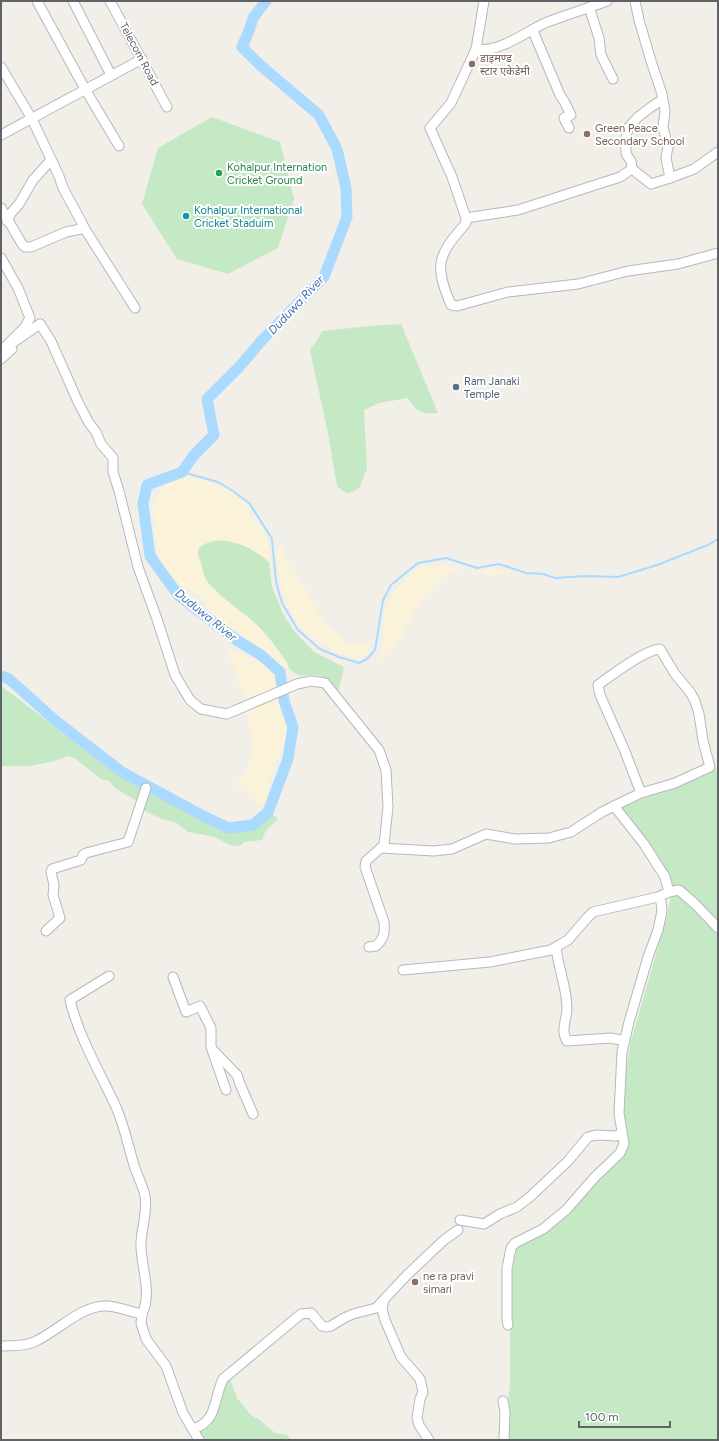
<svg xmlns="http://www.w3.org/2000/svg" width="719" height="1441" viewBox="0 0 719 1441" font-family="Figtree,'Noto Sans Devanagari',sans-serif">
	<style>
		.green { fill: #c5e8c5 }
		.sand { fill: #fbf3d9 }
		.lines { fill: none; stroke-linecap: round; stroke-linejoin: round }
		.stream { stroke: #aadaff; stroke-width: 2 }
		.river { stroke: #aadaff; stroke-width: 11 }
		.minor-casing { stroke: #b5b8bc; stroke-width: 11 }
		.minor { stroke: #fff; stroke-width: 9 }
		.education-dot { fill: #8d6e63; stroke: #fff; stroke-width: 1.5 }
		.leisure-dot { fill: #2e9e5b; stroke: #fff; stroke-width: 1.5 }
		.culture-dot { fill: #0f9aa8; stroke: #fff; stroke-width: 1.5 }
		.service-dot { fill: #5c6f8a; stroke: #fff; stroke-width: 1.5 }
		.labels { text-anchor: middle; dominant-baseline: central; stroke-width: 4; stroke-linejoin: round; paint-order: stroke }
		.street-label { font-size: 11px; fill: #5f6368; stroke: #fff }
		.education-label { font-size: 11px; fill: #785e54; stroke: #fff; text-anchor: start }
		.leisure-label { font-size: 11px; fill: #27864d; stroke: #fff; text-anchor: start }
		.culture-label { font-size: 11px; fill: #0d838f; stroke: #fff; text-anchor: start }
		.service-label { font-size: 11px; fill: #4e5e75; stroke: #fff; text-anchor: start }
		.water-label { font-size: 12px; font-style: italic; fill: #4174aa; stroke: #fff }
	</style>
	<rect width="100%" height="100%" fill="#f1efe8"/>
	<g class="green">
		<polygon points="212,117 280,142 294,199 278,248 228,274 177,259 142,204 158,148"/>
		<path d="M401,324L438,413C421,414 417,413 408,398L379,403L364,410L367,469L359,488L348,494L337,486L328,433L310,350L323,331L370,326Z"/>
		<path d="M219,540C242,543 251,547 269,562L272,587L283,614L295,632L314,652L344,667L338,693C325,677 322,673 300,676L289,669L287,662L251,620L224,598L208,583L203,574L201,562L198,556V550L200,546L211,541Z"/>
		<path d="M1,686C49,720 93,761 144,790L139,802L116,789L109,781L101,779L76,759L69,756L54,761L31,766H1Z"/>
		<polygon points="718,769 718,1440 508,1440 508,1404 510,1385 510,1311 512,1271 517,1248 535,1237 611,1165 622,1158 626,1145 623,1088 631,1041 666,920 671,896 668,873 619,808"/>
		<polygon points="147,792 193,811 218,819 236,829 252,828 270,812 278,819 266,830 262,840 245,842 240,846 230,845 215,837 188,832 177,823 162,819 140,809"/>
		<polygon points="229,1376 237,1398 251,1415 261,1421 275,1433 287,1435 291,1440 204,1440 199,1433 216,1408"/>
	</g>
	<g class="sand">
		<path d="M180,476L200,479L226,488L246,503L253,519L262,528L266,537L268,544L269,562C252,548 228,533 205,544C200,546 197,549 198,555C198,558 200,561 201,563C203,571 204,577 208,583C219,598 236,607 250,619C262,628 284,655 289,669L280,665L269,657L237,630L229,627L215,616L201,597L183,587L165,573L161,564L156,542L155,525L152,504L165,485Z"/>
		<polygon points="281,545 285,556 323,620 349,644 370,644 371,646 365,654 364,658 359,659 343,655 314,639 306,634 296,620 283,595 276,557 278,548"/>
		<path d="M427,565C437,566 452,564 459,571C441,574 422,599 413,614C405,627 396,657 378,659C385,646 383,645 383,632C383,610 389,596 405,580C411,573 418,566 427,565Z"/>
		<polygon points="489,568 503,569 514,573 494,575 475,572"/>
		<polygon points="228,650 263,662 276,677 282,713 287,729 285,740 271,774 265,810 237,784 247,769 253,752 245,699"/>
	</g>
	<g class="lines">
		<polyline class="stream" points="182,472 218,482 233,491 250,504 272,539 276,582 282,603 298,630 320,649 339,657 359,663 367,659 375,650 383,600 391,585 418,563 446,558 477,568 499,564 526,573 543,574 555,578 586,576 618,577 657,565 708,545 718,539"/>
		<polyline class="river" points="1,676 9,679 56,721 122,772 207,818 229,828 253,825 268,812 288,759 293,727 284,701 280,672 261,655 235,639 179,596 150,556 143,504 147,485 182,472 194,455 214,435 207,399 240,366 263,339 324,277 347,217 346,188 337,149 319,115 260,65 242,47 250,28 253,18 266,1"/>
		<g class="minor-casing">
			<g id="minor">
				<polyline points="37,1 85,89 119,146"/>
				<polyline points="73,1 111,75"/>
				<polyline points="110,1 167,107"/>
				<path d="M484,1L476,49L451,103L430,128L452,177L466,218V223C457,234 443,248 441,263C439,276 446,293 451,305L457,306L508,292L578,284L628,271L678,264L718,253"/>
				<polyline points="635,1 639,20 651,61 662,94 665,111 663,127 668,147 666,157 667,163 670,178"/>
				<polyline points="589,7 599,38 601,55 613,79"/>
				<polyline points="533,31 560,95 564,101 571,115 564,118 569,128"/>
				<path d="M476,49C500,53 525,32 545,23C565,15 586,9 607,1"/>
				<polyline points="1,67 32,119 59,176 63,188 82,223 83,226 81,229 66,232 31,247 25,247 22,244 1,208"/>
				<polyline points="1,135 142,59"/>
				<polyline points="632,169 651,184 670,178 694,169 718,152"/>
				<polyline points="466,218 518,210 620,177 632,169 631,161 626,154 626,137 628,128 638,117 651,107 662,100"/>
				<polyline points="7,221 11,213 19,204 33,180 51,160"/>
				<polyline points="83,226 135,308"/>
				<polyline points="1,258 18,288 30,318 25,327 2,350 40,324"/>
				<path d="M40,324L51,341L78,402L89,423L96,432L101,444L113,458V472L119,491L138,567L157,619L175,675L190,700L201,709L227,714L297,684L311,681L325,683L379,750L386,770L388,807L384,845L366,861L365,867L384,922C385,933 384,939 376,946L369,947"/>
				<polyline points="1,359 12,349"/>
				<path d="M641,793L624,749L600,695L598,685C610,676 647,649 660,649L675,674L690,692L695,701L699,714L703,741L710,767L675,783L641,793L614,806L644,844L665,877L669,892"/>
				<polyline points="381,848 434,851 452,849 486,834 515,839 549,838 571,832 602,812 614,806"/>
				<polyline points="46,931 60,918 53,895 54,885 51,872 52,869 81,860 83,855 86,853 128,842 146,788"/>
				<path d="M556,947C558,968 567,988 567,1008C567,1020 560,1030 567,1041L611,1038L625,1041"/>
				<polyline points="403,970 490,962 551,950 568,940 587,918 593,912 658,897 669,892 679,890 695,904 718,928"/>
				<path d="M109,976L70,1000C79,1038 100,1072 116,1107C124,1125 128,1145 134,1165C137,1175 143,1186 145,1196C148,1214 140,1231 141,1248C142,1270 152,1293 142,1314"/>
				<polyline points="173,977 186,1012 200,1006 211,1028 211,1047 226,1090"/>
				<polyline points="213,1050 237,1075 240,1084 253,1114"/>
				<polyline points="460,1220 484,1224 500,1214 517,1207 531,1196 568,1161 588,1137 596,1135 616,1136 620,1134 622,1131"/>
				<polyline points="384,1300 382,1309 385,1320 401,1357 420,1379 423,1392 420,1399 417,1418 419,1425 429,1440"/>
				<polyline points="508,1325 507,1319 507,1268 511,1248 515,1243 543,1229 566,1210 595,1177 620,1153 624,1144 619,1113 622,1052 629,1022 648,957 658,930 662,911 661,902 658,897"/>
				<path d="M1,1346C13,1345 22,1347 34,1342C57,1332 82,1304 108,1306C119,1307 131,1312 142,1314L141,1323L146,1339L166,1366L183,1413L199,1440"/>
				<polyline points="503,1401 505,1412 504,1440"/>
				<path d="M193,1429C218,1421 213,1400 223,1379L301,1314L311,1313L322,1326L326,1327L331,1326L344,1318L353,1314L376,1308L407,1275L444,1240L458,1230"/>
			</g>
		</g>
		<use href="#minor" class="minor"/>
	</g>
	<g class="education-dot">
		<circle cx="472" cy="64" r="4"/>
		<circle cx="587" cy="134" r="4"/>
		<circle cx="415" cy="1282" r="4"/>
	</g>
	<circle class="leisure-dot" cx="219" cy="173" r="4"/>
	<circle class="culture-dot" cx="186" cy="216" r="4"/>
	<circle class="service-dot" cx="456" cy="387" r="4"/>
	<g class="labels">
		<g class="street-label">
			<text transform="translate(139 54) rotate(62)">Telecom Road</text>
		</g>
		<g class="education-label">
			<text x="480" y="58">डाइमण्ड<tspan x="480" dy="13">स्टार एकेडेमी</tspan></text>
			<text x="595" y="128">Green Peace<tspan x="595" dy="13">Secondary School</tspan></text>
			<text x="423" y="1276">ne ra pravi<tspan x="423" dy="13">simari</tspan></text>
		</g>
		<g class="leisure-label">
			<text x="227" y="167">Kohalpur Internation<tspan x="227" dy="13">Cricket Ground</tspan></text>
		</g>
		<g class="culture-label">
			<text x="194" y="210">Kohalpur International<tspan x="194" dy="13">Cricket Staduim</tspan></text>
		</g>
		<g class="service-label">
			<text x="464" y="381">Ram Janaki<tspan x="464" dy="13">Temple</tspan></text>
		</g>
		<g class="water-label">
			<text transform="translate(296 305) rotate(-47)">Duduwa River</text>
			<text transform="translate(206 615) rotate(39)">Duduwa River</text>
		</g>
	</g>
	<rect width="719" height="1441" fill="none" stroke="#5f6368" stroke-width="4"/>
	<path d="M579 1421v6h91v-6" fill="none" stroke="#5f6368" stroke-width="2"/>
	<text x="585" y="1421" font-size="12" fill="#5f6368" stroke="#ffffff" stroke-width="3" paint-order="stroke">100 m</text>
</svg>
